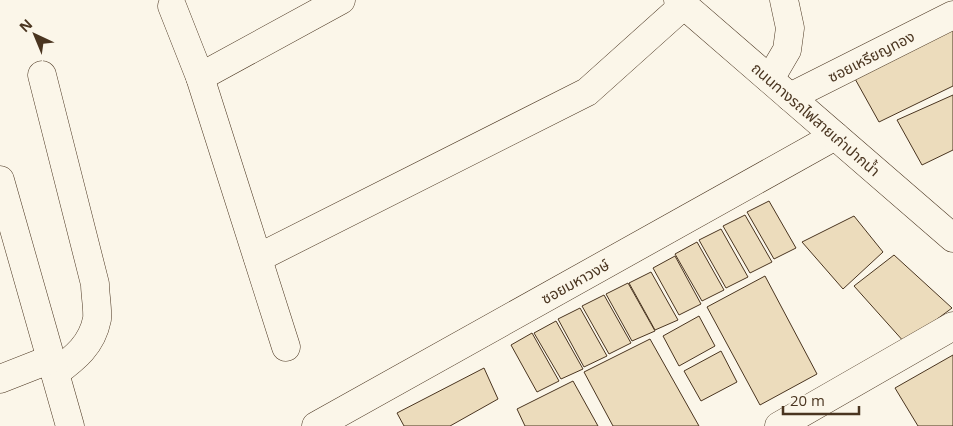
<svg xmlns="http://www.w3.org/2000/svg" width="953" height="426" viewBox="0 0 953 426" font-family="'Open Sans','Noto Sans Thai',sans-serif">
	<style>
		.building { fill: #ecdcbc; stroke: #4a3520 }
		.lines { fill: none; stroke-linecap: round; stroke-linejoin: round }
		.minor-casing { stroke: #4a3520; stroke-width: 29 }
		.major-casing { stroke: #4a3520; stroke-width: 29 }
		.minor { stroke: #fbf6e9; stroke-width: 28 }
		.major { stroke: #fbf6e9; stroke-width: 28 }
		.labels { text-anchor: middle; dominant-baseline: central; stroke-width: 4; stroke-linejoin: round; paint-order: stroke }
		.street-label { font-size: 15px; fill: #4a3520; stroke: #fbf6e9 }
	</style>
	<rect width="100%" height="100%" fill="#fbf6e9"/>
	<g class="building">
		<polygon points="953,29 953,86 879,122 854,77"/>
		<polygon points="953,95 953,150 922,165 897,120"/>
		<polygon points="769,201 796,248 774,259 747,212"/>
		<polygon points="745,215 772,262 750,273 723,226"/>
		<polygon points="854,216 883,252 843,289 802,242"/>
		<polygon points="721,229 748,277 726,288 699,240"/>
		<polygon points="697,242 724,290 702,301 675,254"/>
		<polygon points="894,255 952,308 905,343 854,286"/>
		<polygon points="675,256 701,304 679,315 653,268"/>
		<polygon points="651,272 678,320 655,330 629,283"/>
		<polygon points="765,276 817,374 760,405 707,307"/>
		<polygon points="628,283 655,331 632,341 606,294"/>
		<polygon points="604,295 631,343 609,354 582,306"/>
		<polygon points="580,308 607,356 584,367 558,319"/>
		<polygon points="699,316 715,346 679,366 663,336"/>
		<polygon points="556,321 583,369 561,379 534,333"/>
		<polygon points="532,333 559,381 537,392 511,345"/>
		<polygon points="650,339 699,426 613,426 584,372"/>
		<polygon points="721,351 737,382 701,401 684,371"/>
		<polygon points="953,355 953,426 918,426 895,388"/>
		<polygon points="484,368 498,399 450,426 404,426 397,413"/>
		<polygon points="573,381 598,426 525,426 517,409"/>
	</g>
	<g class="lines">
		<g class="minor-casing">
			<g id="minor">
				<polyline points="172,6 200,77 286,347"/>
				<path d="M42,75L95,284C95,294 98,309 97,319C92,345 75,358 55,373"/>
				<polyline points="200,77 341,0"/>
				<polyline points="770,79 787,50 790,28 784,0"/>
				<polyline points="790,97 953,15"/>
				<polyline points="0,180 70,426"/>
				<polyline points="258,258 587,92 684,5"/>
				<polyline points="0,379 51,359"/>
				<polyline points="316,426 835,136"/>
				<polyline points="779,426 953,326"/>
			</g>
		</g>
		<g class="major-casing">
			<polyline id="major" points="678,0 953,238"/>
		</g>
		<use href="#minor" class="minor"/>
		<use href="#major" class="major"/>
	</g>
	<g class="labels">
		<g class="street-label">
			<text transform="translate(871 56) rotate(-27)">ซอยเหรียญทอง</text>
			<text transform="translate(816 119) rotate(41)">ถนนทางรถไฟสายเก่าปากน้ำ</text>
			<text transform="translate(575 281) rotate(-29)">ซอยมหาวงษ์</text>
		</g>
	</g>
	<g transform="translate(35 35) rotate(316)" stroke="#fbf6e9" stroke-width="4" paint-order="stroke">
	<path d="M0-4L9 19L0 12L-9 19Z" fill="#4a3520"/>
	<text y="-8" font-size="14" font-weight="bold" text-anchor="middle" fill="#4a3520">N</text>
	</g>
	<path d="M783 406v8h76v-8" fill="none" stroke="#4a3520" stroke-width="2.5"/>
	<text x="790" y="406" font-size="15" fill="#4a3520" stroke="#fbf6e9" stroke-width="4" paint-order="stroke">20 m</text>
</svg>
